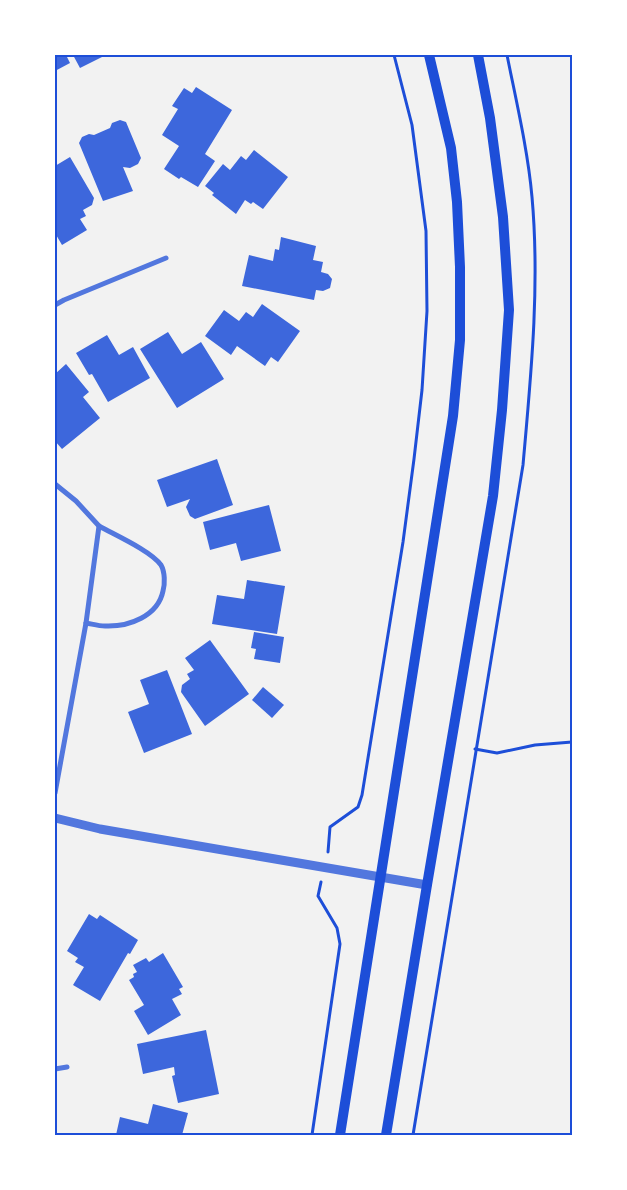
<svg xmlns="http://www.w3.org/2000/svg" width="627" height="1190" viewBox="0 0 627 1190" font-family="'Crimson Pro',serif">
	<style>
		.building { fill: #3d67dc }
		.lines { fill: none; stroke-linecap: round; stroke-linejoin: round }
		.path { stroke: #1d4ed8; stroke-width: 3 }
		.minor { stroke: #5277de; stroke-width: 5 }
		.tertiary { stroke: #5277de; stroke-width: 9 }
		.secondary { stroke: #1d4ed8; stroke-width: 10 }
		.neatline { fill: none; stroke: #1d4ed8; stroke-width: 2 }
	</style>
	<rect width="100%" height="100%" fill="#f2f2f2"/>
	<g class="building">
		<polygon points="55,55 66,55 70,63 55,71"/>
		<polygon points="73,55 106,55 80,68"/>
		<polygon points="196,87 232,110 205,154 215,161 198,187 181,177 179,179 164,169 179,146 162,135 178,109 172,106 184,88 192,93"/>
		<polygon points="120,120 126,122 141,158 138,164 130,168 123,167 133,191 103,201 79,143 82,137 89,134 94,135 110,128 112,123"/>
		<polygon points="254,150 288,177 263,209 253,202 251,204 245,200 236,214 212,195 214,193 205,186 223,164 230,170 241,156 246,160"/>
		<polygon points="70,157 94,198 92,205 83,210 86,216 80,219 87,230 62,245 55,233 55,166"/>
		<polygon points="281,237 316,246 313,260 323,262 321,272 328,274 332,279 330,288 323,291 316,290 314,300 242,286 249,255 273,261 275,249 279,250"/>
		<polygon points="262,304 300,331 278,362 271,357 265,366 237,346 231,355 205,336 224,310 239,321 246,312 253,317"/>
		<polygon points="168,332 182,354 201,342 224,379 177,408 140,349"/>
		<polygon points="107,335 119,355 133,347 150,378 108,402 92,374 89,375 76,353"/>
		<polygon points="66,364 89,392 83,397 100,418 62,449 55,441 55,374"/>
		<polygon points="217,459 233,505 195,519 190,516 186,507 190,499 167,507 157,480"/>
		<polygon points="269,505 281,551 241,561 236,543 210,550 203,522"/>
		<polygon points="247,580 285,586 277,634 212,624 217,595 244,599"/>
		<polygon points="254,632 284,637 280,663 254,659 256,649 251,648"/>
		<polygon points="210,640 249,694 205,726 181,692 182,685 190,679 187,674 194,670 185,658"/>
		<polygon points="167,670 192,734 144,753 128,712 149,704 140,680"/>
		<polygon points="263,687 284,705 272,718 252,700"/>
		<polygon points="89,914 97,919 100,915 138,940 130,954 128,953 100,1001 73,985 84,967 75,962 78,958 67,951"/>
		<polygon points="163,953 183,987 179,989 182,994 172,999 181,1015 148,1035 134,1011 144,1005 129,980 134,977 133,974 137,972 133,965 146,958 149,962"/>
		<polygon points="206,1030 219,1094 178,1103 172,1076 175,1075 174,1067 143,1074 137,1044"/>
		<polygon points="153,1104 188,1113 182,1135 116,1135 120,1117 148,1124"/>
	</g>
	<g class="lines">
		<g class="path">
			<polyline points="475,749 497,753 535,745 572,742"/>
			<polyline points="328,852 330,827 358,807 362,795 403,542 414,459 422,390 427,311 426,231 412,125 394,55"/>
			<polyline points="312,1135 340,944 337,928 318,896 321,882"/>
			<path d="M413,1135L523,465C531,375 540,286 532,197C528,151 516,100 507,55"/>
		</g>
		<g class="minor">
			<polyline points="55,305 64,300 166,258"/>
			<polyline points="55,484 76,501 99,526 86,623 55,793"/>
			<path d="M86,623C92,624 99,626 105,626C129,627 158,616 163,591C165,584 165,572 161,565C151,551 115,535 99,526"/>
			<polyline points="55,1069 67,1067"/>
		</g>
		<polyline class="tertiary" points="55,818 100,829 427,885"/>
		<g class="secondary">
			<polyline points="340,1135 453,416 460,340 460,267 457,202 451,148 429,55"/>
			<polyline points="386,1135 427,885 493,496 502,410 509,310 503,217 490,118 478,55"/>
		</g>
	</g>
	<rect width="627" height="1190" fill="none" stroke="#ffffff" stroke-width="112"/>
	<rect x="56" y="56" width="515" height="1078" class="neatline"/>
</svg>
